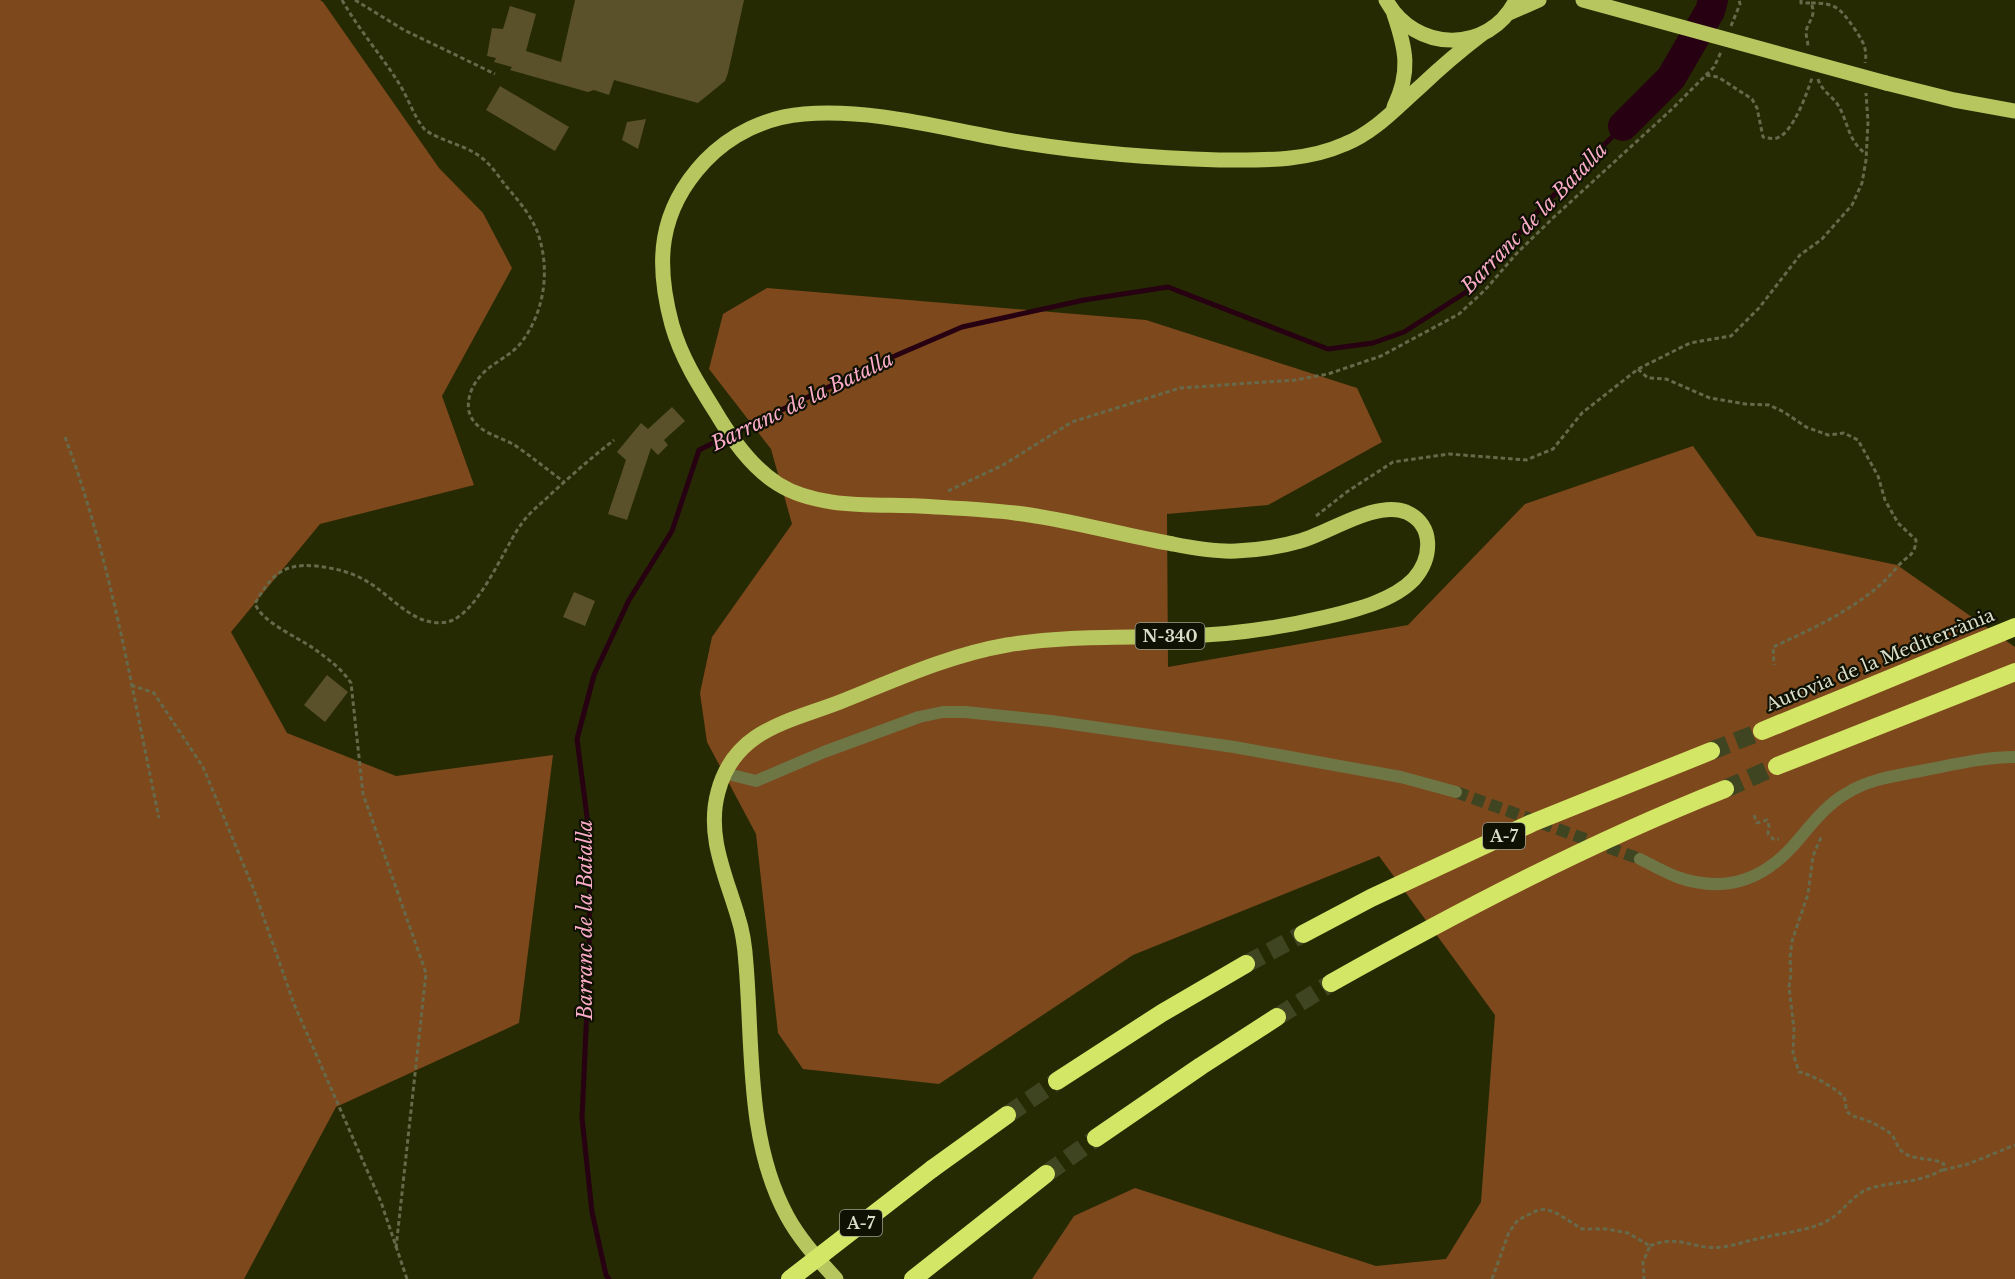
<svg xmlns="http://www.w3.org/2000/svg" width="2015" height="1279" viewBox="0 0 2015 1279" font-family="'Libre Baskerville',serif">
	<style>
		.forest { fill: #7e481d }
		.lines { fill: none; stroke-linecap: round; stroke-linejoin: round }
		.stream { stroke: #270012; stroke-width: 5 }
		.river { stroke: #270012; stroke-width: 30 }
		.building { fill: #5a512a }
		.tertiary-tunnel { stroke: #404521; stroke-width: 12; stroke-dasharray: 12 6; stroke-linecap: butt }
		.motorway-tunnel { stroke: #404521; stroke-width: 18; stroke-dasharray: 18 9; stroke-linecap: butt }
		.path { stroke: #666a4a; stroke-width: 3; stroke-dasharray: 4.5 3; stroke-linecap: butt }
		.tertiary { stroke: #6e7646; stroke-width: 12 }
		.primary { stroke: #b7c65e; stroke-width: 15 }
		.motorway { stroke: #d4e666; stroke-width: 18 }
		.primary-bridge { stroke: #b7c65e; stroke-width: 15 }
		.motorway-bridge { stroke: #d4e666; stroke-width: 18 }
		.labels { text-anchor: middle; dominant-baseline: central; stroke-width: 4.5; stroke-linejoin: round; paint-order: stroke }
		.shield { fill: #0f1103; stroke: #9da08e; stroke-width: 1.5 }
		.shield-label { font-size: 16px; font-weight: bold; fill: #dadec9 }
		.street-label { font-size: 18px; fill: #dadec9; stroke: #0f1103 }
		.water-label { font-size: 20px; font-style: italic; fill: #fbacc9; stroke: #0f1103 }
	</style>
	<rect width="100%" height="100%" fill="#252a03"/>
	<g class="forest">
		<polygon points="0,0 320,0 323,2 439,168 483,213 512,268 442,396 474,485 320,524 231,632 287,733 396,776 553,755 519,1023 336,1107 244,1279 0,1279"/>
		<polygon points="767,288 1146,320 1357,388 1382,442 1268,505 1167,514 1168,667 1408,625 1525,504 1693,446 1757,536 1897,565 2015,647 2015,1279 1032,1279 1074,1216 1135,1188 1376,1266 1446,1259 1481,1202 1495,1015 1379,856 1133,955 939,1084 803,1069 778,1033 756,834 707,742 700,693 712,637 792,524 771,449 709,369 723,314"/>
	</g>
	<g class="lines">
		<polyline class="stream" points="609,1279 606,1275 592,1212 582,1118 589,964 590,840 577,739 594,675 629,600 672,531 699,450 876,364 962,327 1084,300 1168,287 1328,349 1373,343 1404,332 1471,289 1540,209 1623,126"/>
		<polyline class="river" points="1623,126 1671,78 1710,11 1713,0"/>
	</g>
	<g class="building">
		<polygon points="575,0 744,0 728,73 725,81 698,103 614,80 609,95 594,90 588,92 510,70 512,67 494,62 496,58 487,56 492,28 503,29 510,6 536,14 526,51 561,62"/>
		<polygon points="500,86 569,127 555,151 486,110"/>
		<polygon points="646,119 638,149 622,140 627,122"/>
		<polygon points="672,407 685,421 664,440 668,445 658,455 651,448 627,520 608,514 626,460 617,452 641,423 648,429"/>
		<polygon points="574,592 595,601 585,626 563,617"/>
		<polygon points="327,675 348,692 325,722 304,705"/>
	</g>
	<g class="lines">
		<polyline class="tertiary-tunnel" points="1456,792 1640,859"/>
		<g class="motorway-tunnel">
			<polyline points="1711,751 1762,731"/>
			<polyline points="1725,789 1777,766"/>
			<polyline points="1246,964 1303,934"/>
			<polyline points="1277,1017 1331,983"/>
			<polyline points="1007,1115 1057,1081"/>
			<polyline points="1046,1174 1096,1138"/>
		</g>
		<g class="path">
			<path d="M342,0C359,30 382,56 400,85C409,100 414,117 425,130C443,142 466,145 482,158C492,166 499,177 506,186C518,200 530,214 537,231C551,268 545,313 520,344C508,358 489,364 478,379C470,389 465,405 471,417C480,434 502,437 516,446C533,458 548,470 564,482"/>
			<polyline points="355,0 404,30 495,74"/>
			<path d="M1801,0V3H1811C1817,17 1808,20 1806,32C1806,36 1808,42 1808,47"/>
			<path d="M1811,3C1836,3 1840,8 1854,28C1862,40 1868,48 1865,63"/>
			<polyline points="1731,26 1740,4 1739,0"/>
			<path d="M1706,75L1718,77L1752,99L1757,108L1763,137C1767,138 1772,139 1777,138C1793,133 1807,93 1812,78"/>
			<path d="M1818,79C1821,90 1832,96 1838,105C1849,123 1847,140 1866,154"/>
			<path d="M1638,369L1648,378L1666,379L1710,398L1745,404L1769,405L1784,412L1806,427L1828,435L1844,433L1858,440L1878,476L1885,500L1898,523L1916,540C1915,556 1908,555 1899,565C1893,572 1887,579 1880,585C1849,612 1810,630 1773,647L1774,665"/>
			<path d="M65,437C111,559 132,691 159,818"/>
			<polyline points="948,491 1003,465 1072,422 1180,388 1295,380 1328,374 1381,356 1459,314 1485,290 1517,253 1554,217 1671,110 1714,67 1721,52"/>
			<polyline points="1316,516 1348,491 1393,462 1449,454 1526,460 1553,449 1582,413 1638,369 1690,343 1731,336 1759,308 1800,255 1822,239 1852,205 1862,183 1866,160 1868,122 1866,93"/>
			<polyline points="131,685 154,693 203,767 254,890 294,1004 381,1202 407,1279"/>
			<polyline points="1754,815 1757,823 1767,820 1769,826 1768,834 1773,839 1779,839"/>
			<polyline points="1943,1170 1968,1164 2015,1145"/>
			<path d="M1650,1246C1679,1233 1695,1251 1722,1247C1734,1246 1745,1241 1757,1239C1779,1233 1813,1231 1832,1218C1844,1210 1853,1195 1868,1189C1893,1181 1917,1184 1942,1170L1944,1164C1932,1157 1916,1161 1904,1153C1897,1149 1896,1139 1891,1134C1887,1130 1871,1122 1866,1120C1858,1117 1852,1118 1846,1110C1846,1105 1846,1100 1843,1096C1835,1088 1811,1074 1799,1072L1793,1053L1794,1029L1789,987L1791,974L1790,958L1792,941L1808,894L1813,856L1822,835"/>
			<path d="M396,1248L426,973L363,794L351,683C342,669 327,658 313,648C297,637 260,621 255,603C272,575 282,563 316,566C334,568 352,572 368,582C393,597 415,628 447,622C477,616 503,550 520,526C528,513 541,504 552,493C572,475 592,457 614,440"/>
			<polyline points="1492,1279 1509,1232 1518,1220 1538,1210 1546,1209 1558,1214 1582,1229 1607,1229 1628,1233 1650,1246 1643,1262 1644,1279"/>
		</g>
		<g class="tertiary">
			<polyline points="724,773 756,781 824,752 919,717 943,712 965,712 1051,721 1234,747 1401,777 1456,792"/>
			<path d="M1640,859C1652,865 1664,872 1677,877C1722,893 1760,882 1792,847C1809,828 1824,806 1847,793C1869,779 1895,776 1920,771C1952,765 1983,757 2015,757"/>
		</g>
		<g class="primary">
			<path d="M1386,0C1414,52 1489,55 1516,0"/>
			<polyline points="1507,14 1539,0"/>
			<polyline points="1886,83 1954,100 2015,111"/>
			<path d="M1394,107C1411,72 1406,49 1394,14"/>
			<path d="M836,1279C818,1259 800,1240 787,1216C746,1141 753,1047 746,964C745,948 743,932 738,917C726,876 706,836 718,792C734,730 788,722 840,702C895,680 949,655 1007,645C1066,635 1125,638 1183,636C1232,635 1279,628 1326,617C1355,610 1393,601 1414,579C1432,558 1435,525 1406,512C1376,500 1329,533 1300,541C1280,547 1257,550 1236,551C1215,552 1193,548 1173,544C1120,535 1068,519 1015,513C983,509 951,508 919,506C873,504 818,509 778,484C751,467 731,438 715,411C698,384 681,357 672,325C655,263 658,211 705,161C731,134 766,117 804,114C879,108 953,132 1026,143C1090,153 1154,158 1219,160C1261,160 1305,162 1345,144C1375,132 1397,107 1421,86C1441,67 1461,50 1482,34"/>
		</g>
		<g class="motorway">
			<polyline points="1762,731 2015,627"/>
			<polyline points="1777,766 2015,672"/>
			<polyline points="1303,934 1371,898 1532,823 1711,751"/>
			<path d="M1331,983C1459,911 1589,843 1725,789"/>
			<polyline points="1057,1081 1162,1013 1246,964"/>
			<polyline points="1096,1138 1201,1066 1277,1017"/>
			<polyline points="932,1169 1007,1115"/>
			<polyline points="913,1279 1046,1174"/>
		</g>
		<polyline class="primary-bridge" points="1583,0 1886,83"/>
		<polyline class="motorway-bridge" points="790,1279 932,1169"/>
	</g>
	<g class="labels">
		<g class="shield">
			<rect x="1135.5" y="623" width="69" height="26" rx="4.5"/>
			<rect x="1483" y="823" width="42" height="26" rx="4.5"/>
			<rect x="840" y="1210" width="42" height="26" rx="4.5"/>
		</g>
		<g class="shield-label">
			<text x="1170" y="636">N-340</text>
			<text x="1504" y="836">A-7</text>
			<text x="861" y="1223">A-7</text>
		</g>
		<g class="street-label">
			<text transform="translate(1880 660) rotate(-22)">Autovia de la Mediterrània</text>
		</g>
		<g class="water-label">
			<text transform="translate(1534 218) rotate(-46)">Barranc de la Batalla</text>
			<text transform="translate(802 401) rotate(-26)">Barranc de la Batalla</text>
			<text transform="translate(585 920) rotate(-90)">Barranc de la Batalla</text>
		</g>
	</g>
</svg>
